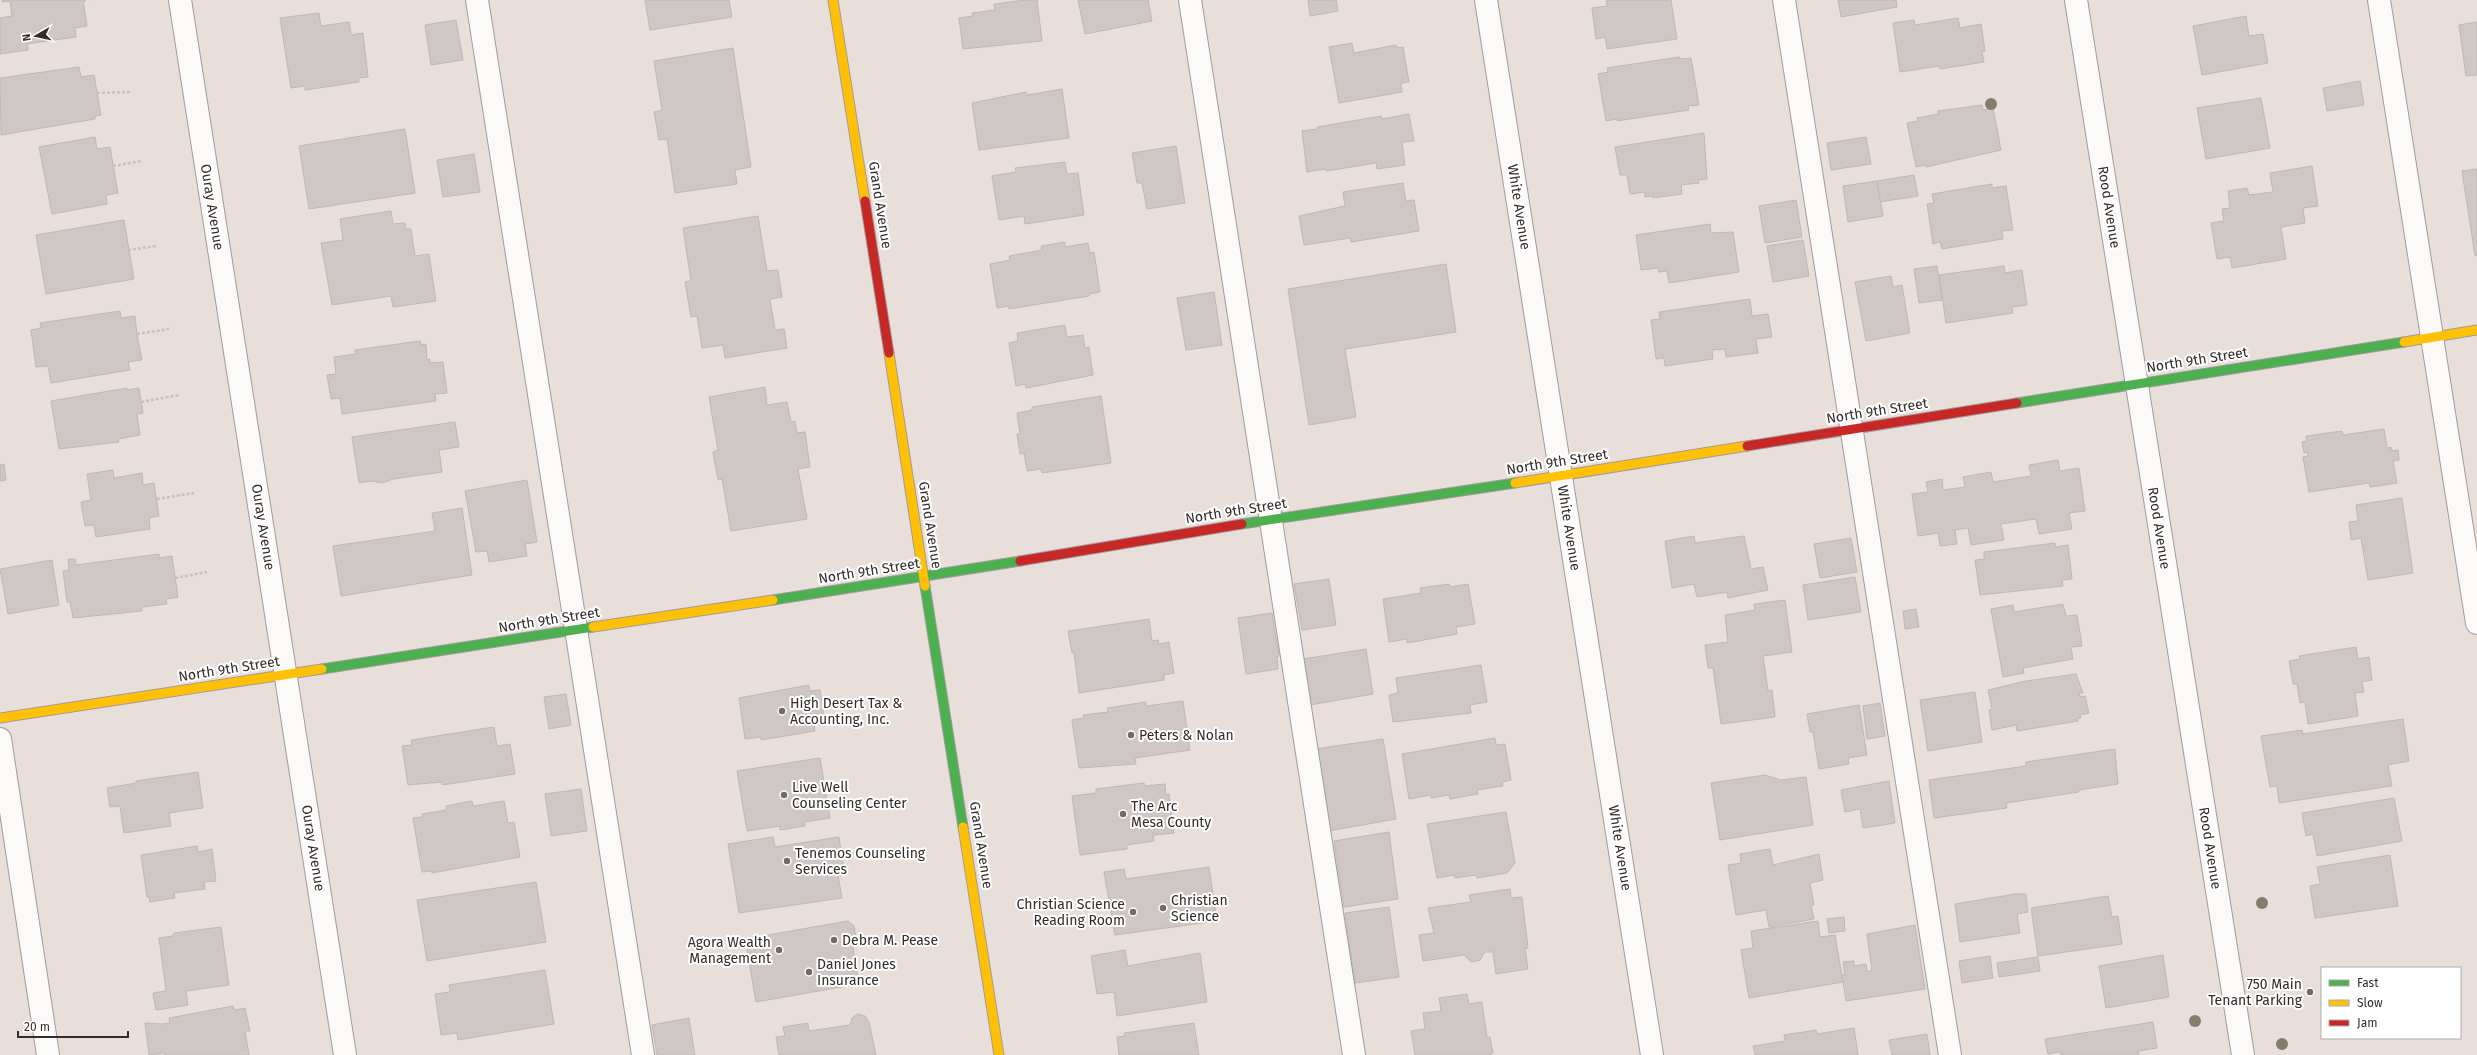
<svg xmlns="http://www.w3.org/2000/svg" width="2477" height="1055" viewBox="0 0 2477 1055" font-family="'Fira Sans',sans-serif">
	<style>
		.building { fill: #cec7c5; stroke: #c0b8b6 }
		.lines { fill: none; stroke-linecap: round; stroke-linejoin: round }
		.lane-casing { stroke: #a29b98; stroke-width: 24 }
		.street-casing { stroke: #a29b98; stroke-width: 24 }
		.fast-casing { stroke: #a29b98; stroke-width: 11 }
		.slow-casing { stroke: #a29b98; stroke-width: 11 }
		.jam-casing { stroke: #a29b98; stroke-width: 11 }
		.path { stroke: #c6c0c0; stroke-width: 2.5; stroke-dasharray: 3 2; stroke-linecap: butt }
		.lane { stroke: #fcfaf9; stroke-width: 22 }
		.street { stroke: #fcfaf9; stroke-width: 22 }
		.fast { stroke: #4caf50; stroke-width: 9 }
		.slow { stroke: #ffc107; stroke-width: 9 }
		.jam { stroke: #c62828; stroke-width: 9 }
		.tree { fill: #877c6c }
		.poi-dot { fill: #726a67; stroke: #fff; stroke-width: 1.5 }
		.labels { text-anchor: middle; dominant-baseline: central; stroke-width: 4; stroke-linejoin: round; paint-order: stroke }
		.street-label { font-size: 14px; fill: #322b29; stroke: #fff }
		.poi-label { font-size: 14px; fill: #322b29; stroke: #fff; text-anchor: start }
	</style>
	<rect width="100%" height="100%" fill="#e8deda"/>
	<g class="building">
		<polygon points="2,0 83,0 87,26 75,28 76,37 27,44 28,50 0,54 0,18 12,16 10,1 3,2"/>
		<polygon points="645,0 729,0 732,17 650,30"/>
		<polygon points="1025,0 1037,0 1042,41 963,49 959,18 973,16 972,13 995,10 994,4"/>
		<polygon points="1078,0 1148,0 1152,21 1085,34"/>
		<polygon points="1308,0 1336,0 1338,11 1310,16"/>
		<polygon points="1615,0 1671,0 1677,39 1607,49 1605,37 1596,39 1592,8 1607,6 1606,1"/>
		<polygon points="1838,0 1896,0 1897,7 1841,17"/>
		<polygon points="319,13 321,26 349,22 351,35 363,33 368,77 359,78 359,82 305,90 305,86 291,88 280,18"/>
		<polygon points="2246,16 2249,36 2263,34 2268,63 2202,75 2193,26"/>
		<polygon points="1958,18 1960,28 1981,24 1985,51 1982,51 1984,62 1940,69 1939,66 1900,72 1893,23 1914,20 1915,25"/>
		<polygon points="456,20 463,60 431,65 425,25"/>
		<polygon points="2477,22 2477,75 2466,76 2459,25"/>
		<polygon points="1352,43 1354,53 1396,45 1397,48 1403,47 1409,82 1401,83 1402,92 1339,103 1329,47"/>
		<polygon points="733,48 751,167 735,170 737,184 675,193 667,139 659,140 654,112 662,110 654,61"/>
		<polygon points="1679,57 1680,59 1691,58 1699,105 1688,106 1689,110 1617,121 1617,119 1606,121 1598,74 1608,72 1607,68"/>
		<polygon points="79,67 81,77 94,75 101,115 95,116 95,119 1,135 0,78"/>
		<polygon points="2360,81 2364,105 2327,111 2323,88"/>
		<polygon points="1062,89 1069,138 979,150 972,103 1026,92 1027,95"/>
		<polygon points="2261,98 2270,148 2206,159 2197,108"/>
		<polygon points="1982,105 1983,110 1993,108 2001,150 1926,167 1925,165 1916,167 1907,123 1918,121 1917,118 1938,114 1938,111"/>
		<polygon points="1409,114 1414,141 1402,142 1405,165 1377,169 1376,163 1326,171 1325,169 1307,172 1302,131 1317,129 1317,127 1381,116 1382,119"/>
		<polygon points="405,129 415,193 309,209 299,146"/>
		<polygon points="1704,133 1707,179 1698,180 1699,183 1681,185 1682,194 1653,198 1653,196 1645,197 1645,192 1630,194 1627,175 1620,175 1615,147"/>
		<polygon points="95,137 97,149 110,147 118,193 106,195 107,204 52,214 39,147"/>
		<polygon points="1866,137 1871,164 1831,170 1827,143"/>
		<polygon points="1176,146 1185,203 1147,209 1142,183 1137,183 1132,153"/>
		<polygon points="474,154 480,192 443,197 437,160"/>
		<polygon points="1065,162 1067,174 1078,173 1084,215 1025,224 1024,216 999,220 992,176 1016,172 1015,168"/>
		<polygon points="2312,166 2318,206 2303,208 2305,223 2281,227 2286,259 2232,268 2230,257 2217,259 2211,223 2224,221 2222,209 2230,208 2228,191 2247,188 2249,195 2273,192 2270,173"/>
		<polygon points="2477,169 2477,255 2475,256 2462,171"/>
		<polygon points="1914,175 1918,196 1880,202 1877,181"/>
		<polygon points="1877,181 1883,216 1848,222 1843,186"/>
		<polygon points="1403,183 1406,201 1414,200 1419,231 1351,242 1350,238 1304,245 1299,216 1345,206 1343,192"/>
		<polygon points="1992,184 1992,188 2006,186 2013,230 2002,231 2003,239 1942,249 1940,242 1933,244 1927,204 1934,203 1932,194"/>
		<polygon points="1796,200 1802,237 1765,243 1759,206"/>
		<polygon points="391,211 393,224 405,223 406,229 411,229 415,256 429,254 436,301 393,307 391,296 332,305 321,243 343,240 340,219"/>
		<polygon points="758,216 767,271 778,270 782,297 770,299 775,330 784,329 787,348 725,358 723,345 702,348 697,316 691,317 685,282 691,281 683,228"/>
		<polygon points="124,220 134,279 46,294 36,235"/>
		<polygon points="1710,224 1711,233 1733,232 1739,272 1669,283 1667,271 1659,272 1658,268 1641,270 1636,235"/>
		<polygon points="1803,240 1809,276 1773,282 1767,246"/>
		<polygon points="1065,242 1065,247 1088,243 1090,253 1094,252 1100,292 1089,294 1089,296 1009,309 1009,306 997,308 990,264 1010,260 1009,256 1042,250 1041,246"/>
		<polygon points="1446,264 1456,332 1345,349 1356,417 1309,425 1288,289"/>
		<polygon points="1937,266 1942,300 1919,303 1914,269"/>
		<polygon points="2004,266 2005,273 2022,270 2027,305 2012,307 2013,313 1946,323 1939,275"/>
		<polygon points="1891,276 1893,287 1902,285 1910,333 1866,341 1855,282"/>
		<polygon points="1214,292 1222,345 1186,350 1177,298"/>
		<polygon points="1750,299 1752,316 1768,314 1772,337 1756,339 1758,353 1726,357 1725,349 1712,350 1713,359 1665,366 1664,358 1656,359 1651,320 1660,319 1659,312"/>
		<polygon points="120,311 121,318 135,316 137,334 142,360 128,362 130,370 51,383 48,366 36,367 31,330 41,328 40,323"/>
		<polygon points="1065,325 1067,337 1083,335 1085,348 1089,347 1093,375 1026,388 1025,384 1016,386 1009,343 1018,341 1017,333"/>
		<polygon points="420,341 421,345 426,344 427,360 430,359 430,363 443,362 447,393 435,394 436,401 342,414 340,398 331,399 327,375 336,374 334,357 356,354 355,350"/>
		<polygon points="765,387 767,405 787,402 791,422 795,421 797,433 805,432 810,467 798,469 807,519 731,531 722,479 718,480 713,452 718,450 709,397"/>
		<polygon points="127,388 127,390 139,388 143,413 137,414 140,435 118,439 119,442 59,449 51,401"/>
		<polygon points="1101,396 1111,463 1042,473 1041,469 1027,471 1024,453 1020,454 1017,434 1020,434 1017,413 1032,410 1032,407"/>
		<polygon points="455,422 459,447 439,450 442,472 393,479 382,483 371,481 359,483 352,437"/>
		<polygon points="2384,429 2387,448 2391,447 2392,451 2398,450 2399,460 2393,461 2397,483 2370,487 2369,483 2309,492 2303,457 2308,456 2308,452 2304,453 2302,442 2307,441 2306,436 2342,431 2343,435"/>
		<polygon points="2058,460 2060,471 2079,468 2085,511 2069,513 2072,529 2039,534 2036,519 2001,524 2004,540 1971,545 1968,528 1955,530 1957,544 1940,546 1938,533 1918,536 1912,494 1928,492 1926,482 1942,479 1943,490 1965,487 1963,477 1991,472 1993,482 2031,476 2029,465"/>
		<polygon points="4,464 6,480 0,481 0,465"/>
		<polygon points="113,470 114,478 142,473 143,485 154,483 159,516 149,518 150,529 96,537 94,525 85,526 81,502 91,500 87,474"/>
		<polygon points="527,480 537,542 525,544 527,556 489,562 487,551 476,552 465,491"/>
		<polygon points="2402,498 2413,573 2368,580 2361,538 2351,540 2349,522 2358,521 2356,505"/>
		<polygon points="462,508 472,575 341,596 333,546 435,531 432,513"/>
		<polygon points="1694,536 1695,543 1744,536 1751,569 1763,567 1768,590 1728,598 1727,592 1697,597 1694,584 1672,588 1665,541"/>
		<polygon points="1851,538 1857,572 1820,578 1814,544"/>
		<polygon points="2055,543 2056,547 2068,545 2072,579 2062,580 2063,586 1980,595 1975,560 1984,559 1984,552"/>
		<polygon points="159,554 159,558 172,556 178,597 166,599 167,604 142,607 142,611 73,618 70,602 67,602 63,571 69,570 68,559 75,559 76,565"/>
		<polygon points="52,560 59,605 8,614 0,569"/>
		<polygon points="1855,577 1861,612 1808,620 1803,585"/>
		<polygon points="1329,579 1336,625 1302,630 1294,584"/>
		<polygon points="1449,584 1450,587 1468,584 1475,624 1456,627 1457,634 1407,643 1407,639 1389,642 1383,599 1421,593 1420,588"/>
		<polygon points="1785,600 1792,652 1763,656 1768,691 1772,690 1775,717 1721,724 1713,668 1708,668 1705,645 1728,642 1725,615 1755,610 1754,604"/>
		<polygon points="2063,604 2066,616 2077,615 2082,646 2071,647 2073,659 2023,668 2024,673 2003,677 1991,609 2013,605 2014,612"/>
		<polygon points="1916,609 1919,627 1905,629 1903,611"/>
		<polygon points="1272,613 1279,656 1277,657 1278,669 1246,674 1238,618"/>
		<polygon points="1149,619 1152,641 1158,640 1159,644 1169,642 1174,673 1164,675 1164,680 1079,693 1074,652 1072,653 1068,631"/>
		<polygon points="2356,647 2358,659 2369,657 2372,680 2362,682 2364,692 2355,693 2358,716 2308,724 2305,702 2300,703 2297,684 2293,684 2289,661 2300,659 2299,656"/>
		<polygon points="1366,649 1373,694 1310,705 1303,659"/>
		<polygon points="1481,665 1487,702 1470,705 1471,713 1393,722 1389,695 1398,693 1396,678"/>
		<polygon points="2076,674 2083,693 2079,693 2080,697 2085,696 2089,713 2080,715 2081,718 2077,719 2078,721 2017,731 2016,725 1992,730 1989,710 1992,709 1988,690 2026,681"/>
		<polygon points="809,685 810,691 820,690 825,723 814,725 815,731 761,740 761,737 745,739 739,698"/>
		<polygon points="1975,692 1982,742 1928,751 1920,700"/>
		<polygon points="566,694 571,725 549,729 544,697"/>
		<polygon points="1183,701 1190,750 1135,758 1136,764 1079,768 1072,720 1084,718 1083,715 1108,712 1107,708 1146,702 1146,706"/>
		<polygon points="1880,703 1885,736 1867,739 1863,706"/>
		<polygon points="1859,705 1867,755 1848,758 1849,764 1819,769 1813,732 1810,732 1807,714"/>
		<polygon points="2403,719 2409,761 2388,765 2392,786 2279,803 2277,786 2270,787 2261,736 2302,730 2303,734"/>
		<polygon points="494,727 497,746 510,744 515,774 442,785 442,782 408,785 402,746 412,745 411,740"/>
		<polygon points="1495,738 1496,745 1505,744 1511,780 1502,782 1503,786 1477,790 1478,794 1450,799 1449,795 1431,798 1431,795 1409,799 1402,754"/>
		<polygon points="1383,739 1396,819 1329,831 1315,749"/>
		<polygon points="2115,749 2118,784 2079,790 2079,792 2006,803 2007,808 1934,818 1929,780 2026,766 2026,762"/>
		<polygon points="820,758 830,818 804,822 805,826 780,830 780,826 747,831 737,771"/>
		<polygon points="198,772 203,808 169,813 171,826 124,833 120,806 110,807 107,788 136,783 136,781"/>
		<polygon points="1765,775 1781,780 1806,777 1813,825 1720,840 1711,783"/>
		<polygon points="1889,781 1895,823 1863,828 1860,809 1845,812 1841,790"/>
		<polygon points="1144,783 1145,786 1165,784 1166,795 1169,794 1174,833 1153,835 1154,841 1127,845 1127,849 1080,855 1072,796 1096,793 1096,789"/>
		<polygon points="581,789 587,831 551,836 545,794"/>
		<polygon points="2394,798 2402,841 2317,856 2313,834 2306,836 2302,813"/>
		<polygon points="472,801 473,806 504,801 508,823 514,822 520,857 432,873 432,871 422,872 413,818 423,817 422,814 446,810 446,806"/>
		<polygon points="1506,812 1515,863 1507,873 1477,878 1476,875 1455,878 1454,875 1437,878 1427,824"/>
		<polygon points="1389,832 1398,899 1344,907 1334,841"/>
		<polygon points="773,837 775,847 839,837 845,875 838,876 842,898 739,913 728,844"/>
		<polygon points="197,846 198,852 212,849 216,881 204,882 205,889 174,893 175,898 150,902 149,897 147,897 141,855"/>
		<polygon points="1770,849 1773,865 1819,854 1823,880 1810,883 1814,905 1811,906 1814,919 1769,927 1766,910 1736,915 1728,865 1741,863 1740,854"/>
		<polygon points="2390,855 2398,906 2315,918 2310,886 2320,884 2317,867"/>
		<polygon points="1209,867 1217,921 1115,935 1104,872 1124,869 1126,879"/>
		<polygon points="536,882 546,942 427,961 417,900"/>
		<polygon points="1510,889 1511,898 1522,897 1528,948 1525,948 1528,969 1496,974 1493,952 1485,952 1480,960 1471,962 1464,955 1423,961 1419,935 1434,933 1428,908 1471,902 1469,895"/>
		<polygon points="2015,894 2026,894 2028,912 2017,914 2020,933 1960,942 1955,904"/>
		<polygon points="2108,896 2112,917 2118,916 2122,944 2038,956 2031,908"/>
		<polygon points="1389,907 1399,977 1355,983 1345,913"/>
		<polygon points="1844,917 1845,931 1829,933 1827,919"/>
		<polygon points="848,921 854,926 857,943 853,948 859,984 756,1002 745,939"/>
		<polygon points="1818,921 1820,937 1835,935 1843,982 1749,998 1741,950 1753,948 1751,931"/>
		<polygon points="1915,925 1925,989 1846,1001 1842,975 1845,975 1843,962 1854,961 1854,966 1866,964 1867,971 1872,971 1867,934"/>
		<polygon points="221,927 229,985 186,991 188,1005 156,1010 153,993 166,991 159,938 173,936 174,933"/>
		<polygon points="1125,950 1128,966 1200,953 1207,1002 1117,1016 1114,992 1097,994 1091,956"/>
		<polygon points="2163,955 2169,997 2106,1008 2099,966"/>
		<polygon points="1990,956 1993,978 1962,983 1959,961"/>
		<polygon points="2038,957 2040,971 1999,977 1997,963"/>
		<polygon points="545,970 554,1024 458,1040 457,1033 441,1035 435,994 450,992 449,985"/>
		<polygon points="1467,994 1469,1004 1482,1002 1487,1037 1490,1037 1493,1053 1490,1055 1415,1055 1411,1031 1425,1029 1423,1013 1441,1011 1439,998"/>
		<polygon points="233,1006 235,1010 245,1008 250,1031 245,1031 249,1055 165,1055 165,1053 149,1055 145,1023 162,1024 170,1023 169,1018"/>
		<polygon points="858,1014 865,1016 869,1022 876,1055 779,1055 776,1037 785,1036 783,1027 808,1023 809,1031 850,1025 852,1018"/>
		<polygon points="689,1018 695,1055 657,1055 652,1025"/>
		<polygon points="2153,1022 2157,1048 2138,1051 2139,1055 2061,1055 2061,1052 2048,1054 2045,1039"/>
		<polygon points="1194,1023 1199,1055 1119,1055 1117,1037 1125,1036 1124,1033"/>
		<polygon points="1854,1028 1858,1055 1755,1055 1753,1046 1785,1041 1784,1035 1816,1030 1817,1034"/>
		<polygon points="1927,1034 1930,1055 1892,1055 1889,1040"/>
	</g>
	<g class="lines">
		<g class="lane-casing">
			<g id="lane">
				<polyline points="477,0 643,1055"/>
				<polyline points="1190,0 1354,1055"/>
				<polyline points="1784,0 1950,1055"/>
				<polyline points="2379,0 2477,623"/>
				<polyline points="0,739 48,1055"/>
			</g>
		</g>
		<g class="street-casing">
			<g id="street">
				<polyline points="180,0 345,1055"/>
				<polyline points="1486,0 1652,1055"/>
				<polyline points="2076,0 2243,1055"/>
			</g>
		</g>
		<g class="fast-casing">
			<g id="fast">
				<polyline points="2017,403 2404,342"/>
				<polyline points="1242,524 1515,483"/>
				<polyline points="925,586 963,827"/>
				<polyline points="773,600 1020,561"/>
				<polyline points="322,669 593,627"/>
			</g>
		</g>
		<g class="slow-casing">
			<g id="slow">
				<polyline points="833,0 865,201"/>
				<polyline points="2404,342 2477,330"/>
				<polyline points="889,353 925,586"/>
				<polyline points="1515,483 1747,446"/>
				<polyline points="593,627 773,600"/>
				<polyline points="0,718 322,669"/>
				<polyline points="963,827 999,1055"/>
			</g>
		</g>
		<g class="jam-casing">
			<g id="jam">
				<polyline points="865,201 889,353"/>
				<polyline points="1747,446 2017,403"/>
				<polyline points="1020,561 1242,524"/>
			</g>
		</g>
		<g class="path">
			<polyline points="83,1 88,0"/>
			<polyline points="97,93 131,92"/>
			<polyline points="113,166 142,161"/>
			<polyline points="128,250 156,246"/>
			<polyline points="137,334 169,329"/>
			<polyline points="141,402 179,395"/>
			<polyline points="157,499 194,493"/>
			<polyline points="175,578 207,572"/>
		</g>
		<use href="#lane" class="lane"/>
		<use href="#street" class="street"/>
		<use href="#fast" class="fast"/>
		<use href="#slow" class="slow"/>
		<use href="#jam" class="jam"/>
	</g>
	<g class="tree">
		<circle cx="1991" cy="104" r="6"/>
		<circle cx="2262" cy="903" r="6"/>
		<circle cx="2195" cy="1021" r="6"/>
		<circle cx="2282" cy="1044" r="6"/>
	</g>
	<g class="poi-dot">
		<circle cx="782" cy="711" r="4"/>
		<circle cx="1131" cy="735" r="4"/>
		<circle cx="784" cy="795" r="4"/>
		<circle cx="1123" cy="814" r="4"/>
		<circle cx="787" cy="861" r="4"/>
		<circle cx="1163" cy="908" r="4"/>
		<circle cx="1133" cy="912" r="4"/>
		<circle cx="834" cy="940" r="4"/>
		<circle cx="779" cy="950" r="4"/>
		<circle cx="809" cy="972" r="4"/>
		<circle cx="2310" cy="992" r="4"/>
	</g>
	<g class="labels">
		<g class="street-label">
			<text transform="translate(880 205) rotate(81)">Grand Avenue</text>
			<text transform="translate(212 207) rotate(81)">Ouray Avenue</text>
			<text transform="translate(1519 207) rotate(81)">White Avenue</text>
			<text transform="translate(2109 207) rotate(81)">Rood Avenue</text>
			<text transform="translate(2197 360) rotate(-9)">North 9th Street</text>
			<text transform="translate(1877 411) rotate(-9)">North 9th Street</text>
			<text transform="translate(1557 462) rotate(-9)">North 9th Street</text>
			<text transform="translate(1236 511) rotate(-9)">North 9th Street</text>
			<text transform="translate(930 525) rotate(81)">Grand Avenue</text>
			<text transform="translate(263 527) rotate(81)">Ouray Avenue</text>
			<text transform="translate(1569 528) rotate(81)">White Avenue</text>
			<text transform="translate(2159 528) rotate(81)">Rood Avenue</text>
			<text transform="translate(869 571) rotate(-9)">North 9th Street</text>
			<text transform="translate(549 620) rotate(-9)">North 9th Street</text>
			<text transform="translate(229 669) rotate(-9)">North 9th Street</text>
			<text transform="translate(981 845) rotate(81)">Grand Avenue</text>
			<text transform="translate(313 848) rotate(81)">Ouray Avenue</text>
			<text transform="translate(1620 848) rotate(81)">White Avenue</text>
			<text transform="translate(2210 848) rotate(81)">Rood Avenue</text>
		</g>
		<g class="poi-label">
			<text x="790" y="703">High Desert Tax &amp;<tspan x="790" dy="16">Accounting, Inc.</tspan></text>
			<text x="1139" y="735">Peters &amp; Nolan</text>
			<text x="792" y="787">Live Well<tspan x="792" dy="16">Counseling Center</tspan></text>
			<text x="1131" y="806">The Arc<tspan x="1131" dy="16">Mesa County</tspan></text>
			<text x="795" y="853">Tenemos Counseling<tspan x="795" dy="16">Services</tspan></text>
			<text x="1171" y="900">Christian<tspan x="1171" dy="16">Science</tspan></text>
			<text x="1125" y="904" text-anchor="end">Christian Science<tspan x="1125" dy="16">Reading Room</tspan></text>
			<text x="842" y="940">Debra M. Pease</text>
			<text x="771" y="942" text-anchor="end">Agora Wealth<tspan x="771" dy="16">Management</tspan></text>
			<text x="817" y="964">Daniel Jones<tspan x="817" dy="16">Insurance</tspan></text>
			<text x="2302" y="984" text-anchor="end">750 Main<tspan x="2302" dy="16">Tenant Parking</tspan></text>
		</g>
	</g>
	<rect x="2321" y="967" width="140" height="72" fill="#ffffff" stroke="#adaaa9"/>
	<rect x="2329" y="980" width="20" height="6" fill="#4caf50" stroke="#adaaa9"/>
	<text x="2357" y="987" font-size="12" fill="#322b29">Fast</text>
	<rect x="2329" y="1000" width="20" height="6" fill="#ffc107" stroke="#adaaa9"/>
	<text x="2357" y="1007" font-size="12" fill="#322b29">Slow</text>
	<rect x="2329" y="1020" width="20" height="6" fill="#c62828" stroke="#adaaa9"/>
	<text x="2357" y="1027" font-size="12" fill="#322b29">Jam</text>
	<g transform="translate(36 36) rotate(261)" stroke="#ffffff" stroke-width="3" paint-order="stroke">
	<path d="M0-3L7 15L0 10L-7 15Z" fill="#322b29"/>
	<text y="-6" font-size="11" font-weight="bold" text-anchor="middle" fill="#322b29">N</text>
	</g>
	<path d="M18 1031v6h110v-6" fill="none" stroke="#322b29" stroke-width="2"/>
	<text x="24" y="1031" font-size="12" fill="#322b29" stroke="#ffffff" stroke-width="3" paint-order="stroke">20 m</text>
</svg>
